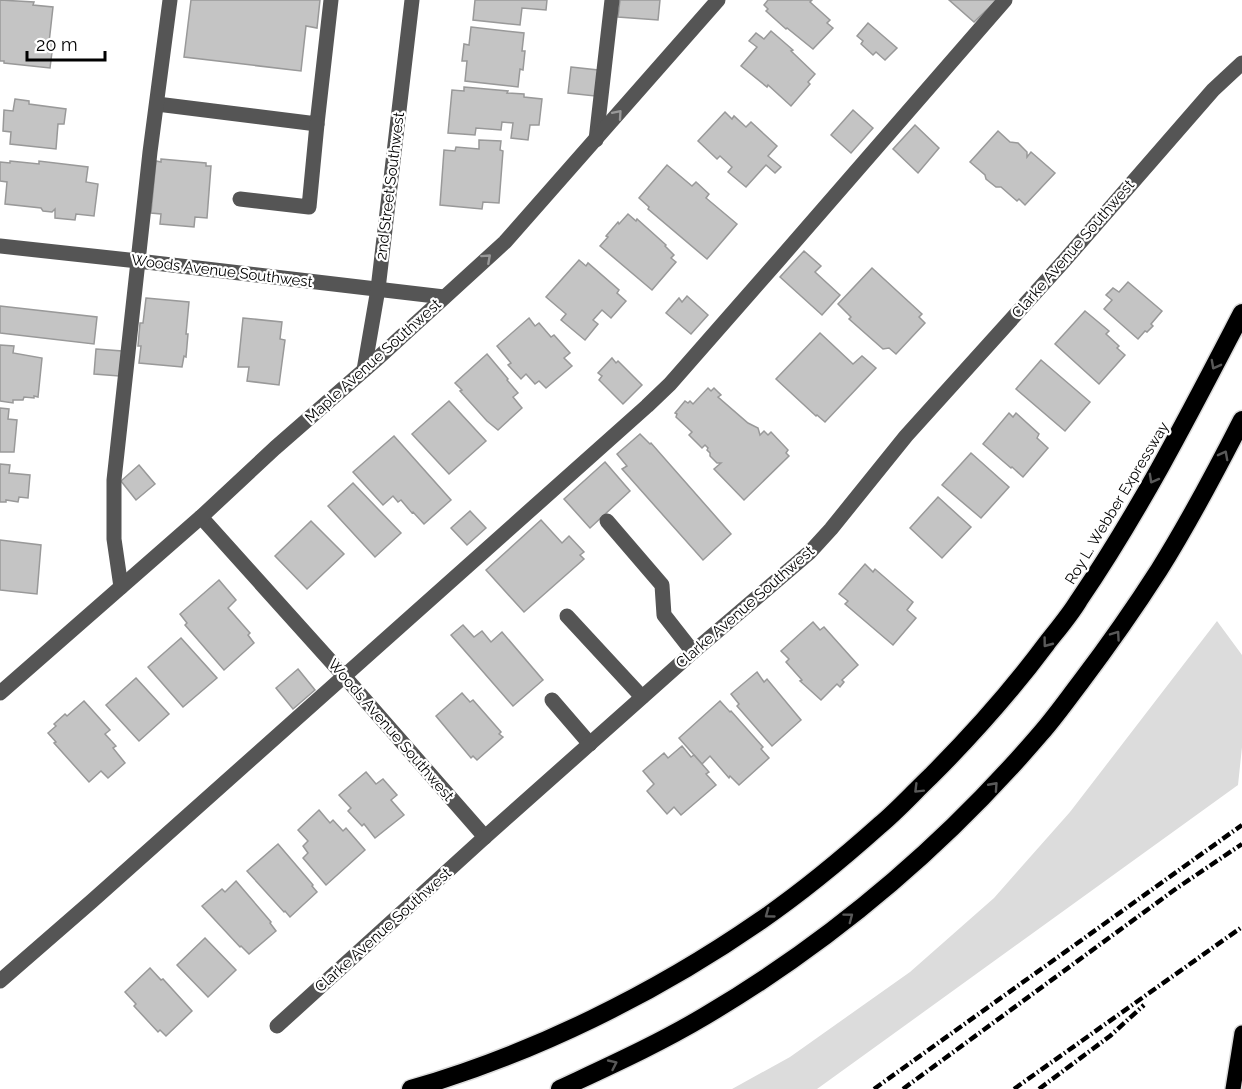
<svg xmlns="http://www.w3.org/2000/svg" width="1242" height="1089" viewBox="0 0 1242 1089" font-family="Raleway,sans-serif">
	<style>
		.green { fill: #dcdcdc }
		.building { fill: #c4c4c4; stroke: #999; stroke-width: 1.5 }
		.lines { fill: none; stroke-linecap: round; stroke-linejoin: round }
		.major-casing { stroke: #dbdbdb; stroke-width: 18 }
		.highway-casing { stroke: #dbdbdb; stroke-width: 21 }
		.minor { stroke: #555; stroke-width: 15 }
		.major { stroke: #000; stroke-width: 15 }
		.highway { stroke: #000; stroke-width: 18 }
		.rail { stroke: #000; stroke-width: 4.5; stroke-dasharray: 9 3 1.5 3; stroke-linecap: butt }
		.oneway { stroke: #999 }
		.oneway2 { stroke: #595959 }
		.labels { text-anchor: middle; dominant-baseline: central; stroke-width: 4.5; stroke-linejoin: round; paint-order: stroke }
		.street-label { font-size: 15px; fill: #000; stroke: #fff }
	</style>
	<rect width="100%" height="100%" fill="#fff"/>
	<polygon class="green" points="1217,621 1242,655 1242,747 1238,785 817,1089 732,1089 790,1057 910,972 994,898 1070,812"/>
	<g class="building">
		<polygon points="0,0 34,2 33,5 53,7 49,43 53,44 50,68 4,63 4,61 0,61"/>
		<polygon points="191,0 320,0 317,28 306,26 301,71 184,57"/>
		<polygon points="475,0 547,0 546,10 522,8 520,25 473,20"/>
		<polygon points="620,0 660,0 658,20 618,17"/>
		<polygon points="768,0 812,0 810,2 830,20 827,23 833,28 813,49 787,28 786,29 766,11 768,9 764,5"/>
		<polygon points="949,0 997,0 974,22"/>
		<polygon points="868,23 897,48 885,60 876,52 873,55 861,44 863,41 857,36"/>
		<polygon points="471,27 524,33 522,51 525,51 523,70 520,69 518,87 465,81 467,61 462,61 464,44 469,45"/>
		<polygon points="771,31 793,50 791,51 815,74 808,82 810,84 791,106 768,85 767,87 741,66 757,47 749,41 756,33 764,39"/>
		<polygon points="571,67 598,70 595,96 568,93"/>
		<polygon points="464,87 508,91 507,93 524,94 524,97 542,99 539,125 530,125 528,140 511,138 513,123 502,122 501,130 476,128 475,135 448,133 452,90 464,91"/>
		<polygon points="15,99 29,101 29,104 66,109 64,124 58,124 56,149 10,144 11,132 3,131 4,110 13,111"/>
		<polygon points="853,110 873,128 851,153 831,135"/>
		<polygon points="725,112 732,119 734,116 746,127 751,122 777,146 768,156 781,167 775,173 766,165 746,187 728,172 732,167 720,156 717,159 698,141"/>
		<polygon points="915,125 939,148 918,173 893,149"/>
		<polygon points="998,131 1010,142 1018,143 1027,152 1027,157 1031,152 1055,173 1025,205 1019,199 1017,201 1001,187 996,187 986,179 985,175 970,162"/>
		<polygon points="479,140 501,141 500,150 503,151 499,203 483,202 482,209 440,205 444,150 455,151 456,147 479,149"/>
		<polygon points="161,159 206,163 206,166 211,166 207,218 195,217 194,227 160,224 161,214 151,213 156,161 161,162"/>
		<polygon points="10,161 39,164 39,161 88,167 86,182 98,184 94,216 76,214 75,220 55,218 55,209 52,212 43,211 41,208 5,204 7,182 0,181 0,162 10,163"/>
		<polygon points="667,165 692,186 696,182 709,194 706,198 737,224 707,259 648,209 649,207 639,198"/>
		<polygon points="628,214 636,221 637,219 666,245 665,246 674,255 671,258 676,262 652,290 600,246 608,237 606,236 618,222 619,224"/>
		<polygon points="804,251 821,266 815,272 840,295 822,315 780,277"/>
		<polygon points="579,260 586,266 588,263 619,290 617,293 626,301 611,318 602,310 593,320 598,324 585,340 561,320 566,314 546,297"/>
		<polygon points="872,268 922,314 919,317 925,323 896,354 889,348 883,349 849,319 851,317 838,304"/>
		<polygon points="1128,282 1162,311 1151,324 1153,326 1147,332 1145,331 1138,339 1104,309 1112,300 1106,295 1113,288 1119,292"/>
		<polygon points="687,296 708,315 691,334 666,313 679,298 682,302"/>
		<polygon points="146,298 189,302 186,334 188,334 186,357 184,356 182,367 139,363 141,346 138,346 140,323 143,323"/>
		<polygon points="0,306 97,317 94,344 0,333"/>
		<polygon points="1085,311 1109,331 1106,334 1119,346 1117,348 1125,355 1099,384 1055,344"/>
		<polygon points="243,318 282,322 280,339 285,340 279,385 247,381 249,367 238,367"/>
		<polygon points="529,318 535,326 539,323 551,337 554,335 570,353 564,358 572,366 546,388 539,381 535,384 526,374 521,379 508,365 511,363 497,346"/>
		<polygon points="820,333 853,364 862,356 876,368 825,422 817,415 816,416 776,379"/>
		<polygon points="0,345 14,346 13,353 42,358 38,397 34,396 34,398 24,397 23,400 13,400 13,403 0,401"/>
		<polygon points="96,349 122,351 119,376 94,374"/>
		<polygon points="487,354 508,379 507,380 518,393 513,397 522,408 498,430 487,421 460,391 462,390 455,383"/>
		<polygon points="612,358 616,363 618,361 642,385 623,404 599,380 602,376 598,373"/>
		<polygon points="1041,360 1090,402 1065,431 1016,389"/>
		<polygon points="708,388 711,391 714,388 721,395 718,397 748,423 758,428 760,435 764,431 768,435 771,432 788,450 786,453 789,456 744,500 714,469 721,463 717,463 710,456 710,453 707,450 708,448 705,445 702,448 689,435 692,432 676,417 677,414 675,413 685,401 688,403 690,401 693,404"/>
		<polygon points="449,401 486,441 449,474 412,434"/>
		<polygon points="0,408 9,409 8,419 17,420 14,452 0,452"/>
		<polygon points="1009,413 1013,417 1016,413 1039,434 1037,438 1048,448 1023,477 1012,467 1011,468 983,444"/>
		<polygon points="640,434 650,444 651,443 731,534 703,560 622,469 627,466 617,454"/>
		<polygon points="394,436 451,500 424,524 413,512 412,513 401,500 398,502 393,496 383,505 353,472"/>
		<polygon points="971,453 1009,487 981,518 942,485"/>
		<polygon points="605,462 630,491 590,528 564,499"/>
		<polygon points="0,464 10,465 9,473 30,475 28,498 19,497 18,502 6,500 6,502 0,502"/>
		<polygon points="139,465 155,484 136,500 121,481"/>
		<polygon points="353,483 401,533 375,557 328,506"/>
		<polygon points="938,497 971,527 942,558 910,528"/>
		<polygon points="470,511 486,528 467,545 451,528"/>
		<polygon points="541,520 562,543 569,536 584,552 580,555 584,559 524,612 486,570"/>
		<polygon points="311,521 344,554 307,589 275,556"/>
		<polygon points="0,540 41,545 37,594 0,590"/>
		<polygon points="865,564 873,572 875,569 913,602 907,610 916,618 893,645 845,604 848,601 839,594"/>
		<polygon points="219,580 236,600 228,608 250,633 248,635 254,643 224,670 185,625 187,623 180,614"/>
		<polygon points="813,622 820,630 824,627 858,665 842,680 844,682 840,687 837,684 821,700 800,681 802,680 786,662 789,659 781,651"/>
		<polygon points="463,625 474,637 482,631 491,642 502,632 543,680 513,706 451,635"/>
		<polygon points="181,638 217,678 183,707 148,667"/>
		<polygon points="298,669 315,690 293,709 276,688"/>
		<polygon points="757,672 764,682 767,679 801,720 772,746 737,706 739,704 731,694"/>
		<polygon points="136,678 169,714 139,741 106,705"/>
		<polygon points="462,693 470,702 473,700 501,732 499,734 503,737 477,760 473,756 471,758 436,716"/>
		<polygon points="84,701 110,730 105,734 116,746 113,748 125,763 108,778 101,771 89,782 54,743 56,742 48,733 56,726 54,724 65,714 67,716"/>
		<polygon points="720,701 730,712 731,711 763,747 761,749 769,758 739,785 730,776 729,778 710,756 702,764 679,738"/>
		<polygon points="682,746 691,757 694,755 709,772 706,774 716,785 681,815 674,807 667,814 647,791 654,784 643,771 664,753 668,758"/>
		<polygon points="366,772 376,784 383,779 397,795 391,800 404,815 375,838 364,824 362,826 348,811 351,808 339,795"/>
		<polygon points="319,810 330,823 333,820 343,831 346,828 365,850 326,885 303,858 308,853 303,846 308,841 298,830"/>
		<polygon points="278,844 313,885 312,886 317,892 290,917 285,911 284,912 247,871"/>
		<polygon points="236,881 271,922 270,923 276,931 249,954 241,946 240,947 202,906 222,889 225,892"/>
		<polygon points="205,938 236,970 208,997 177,965"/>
		<polygon points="150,968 161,980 163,979 192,1011 166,1036 160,1030 158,1032 134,1006 136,1004 125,992"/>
	</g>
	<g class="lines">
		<g class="major-casing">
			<polyline id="major" points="1233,1089 1242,1033"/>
		</g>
		<g class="highway-casing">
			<g id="highway">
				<path d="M411,1089C533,1054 656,993 760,921C802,892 842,859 880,825C898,810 914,792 931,776C973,734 1012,690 1047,643C1058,629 1070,615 1079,600C1141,509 1191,411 1242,313"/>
				<path d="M560,1089C609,1066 658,1044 705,1016C832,941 945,845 1041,733C1055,717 1067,700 1080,683C1108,646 1134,609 1159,570C1189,522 1216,471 1242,420"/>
			</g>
		</g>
		<g class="minor">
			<polyline points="157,104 317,124 331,0"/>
			<polyline points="596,140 612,0"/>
			<polyline points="240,199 309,207 317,124"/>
			<polyline points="0,246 138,261 444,297"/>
			<polyline points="364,370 378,289 412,0"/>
			<polyline points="201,517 344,676 485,837"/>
			<polyline points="607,521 662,585 664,615 693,652"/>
			<polyline points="121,587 114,539 114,480 150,152 170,0"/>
			<polyline points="567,616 642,697"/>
			<polyline points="0,693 201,517 275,448 378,358 505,242 718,0"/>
			<polyline points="552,700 590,744"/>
			<polyline points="0,981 92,901 647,406 670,384 778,261 1005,0"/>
			<polyline points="277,1026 485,837 693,652 810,552 831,529 906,436 1064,261 1213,90 1242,63"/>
		</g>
		<use href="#major" class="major"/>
		<use href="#highway" class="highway"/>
		<g class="rail">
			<polyline points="874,1089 1242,825"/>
			<polyline points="903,1089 1177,888 1242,844"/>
			<polyline points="1014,1089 1242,927"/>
			<polyline points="1039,1089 1110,1036 1144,1005"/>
		</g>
	</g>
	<defs><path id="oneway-chevron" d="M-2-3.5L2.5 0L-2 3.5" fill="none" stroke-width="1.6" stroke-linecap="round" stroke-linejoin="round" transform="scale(1.5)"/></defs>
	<g class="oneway">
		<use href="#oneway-chevron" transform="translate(618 114) rotate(-49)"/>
		<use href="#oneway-chevron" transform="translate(487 258) rotate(-42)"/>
	</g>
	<g class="oneway2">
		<use href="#oneway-chevron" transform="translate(1215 365) rotate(118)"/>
		<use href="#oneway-chevron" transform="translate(1224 455) rotate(-62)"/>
		<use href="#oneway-chevron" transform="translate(1153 479) rotate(119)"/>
		<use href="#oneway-chevron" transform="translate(1116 635) rotate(-55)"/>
		<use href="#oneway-chevron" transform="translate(1047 643) rotate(127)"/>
		<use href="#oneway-chevron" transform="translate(994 786) rotate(-48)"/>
		<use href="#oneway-chevron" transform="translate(918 789) rotate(135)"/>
		<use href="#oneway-chevron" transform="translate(769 914) rotate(144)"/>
		<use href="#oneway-chevron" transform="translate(849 917) rotate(-37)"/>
		<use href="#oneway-chevron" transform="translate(613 1064) rotate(-25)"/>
	</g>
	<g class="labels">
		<g class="street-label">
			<text transform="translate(390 186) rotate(-83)">2nd Street Southwest</text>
			<text transform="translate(1073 249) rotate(-49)">Clarke Avenue Southwest</text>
			<text transform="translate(222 271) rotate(7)">Woods Avenue Southwest</text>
			<text transform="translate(373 361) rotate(-42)">Maple Avenue Southwest</text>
			<text transform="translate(1117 503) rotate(-59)">Roy L. Webber Expressway</text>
			<text transform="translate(745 607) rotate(-41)">Clarke Avenue Southwest</text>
			<text transform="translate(391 730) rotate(49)">Woods Avenue Southwest</text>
			<text transform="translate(383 930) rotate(-42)">Clarke Avenue Southwest</text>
		</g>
	</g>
	<path d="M27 51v9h78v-9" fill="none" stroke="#000000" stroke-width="3"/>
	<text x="36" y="51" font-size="18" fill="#000000" stroke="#ffffff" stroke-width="4.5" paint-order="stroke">20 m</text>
</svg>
